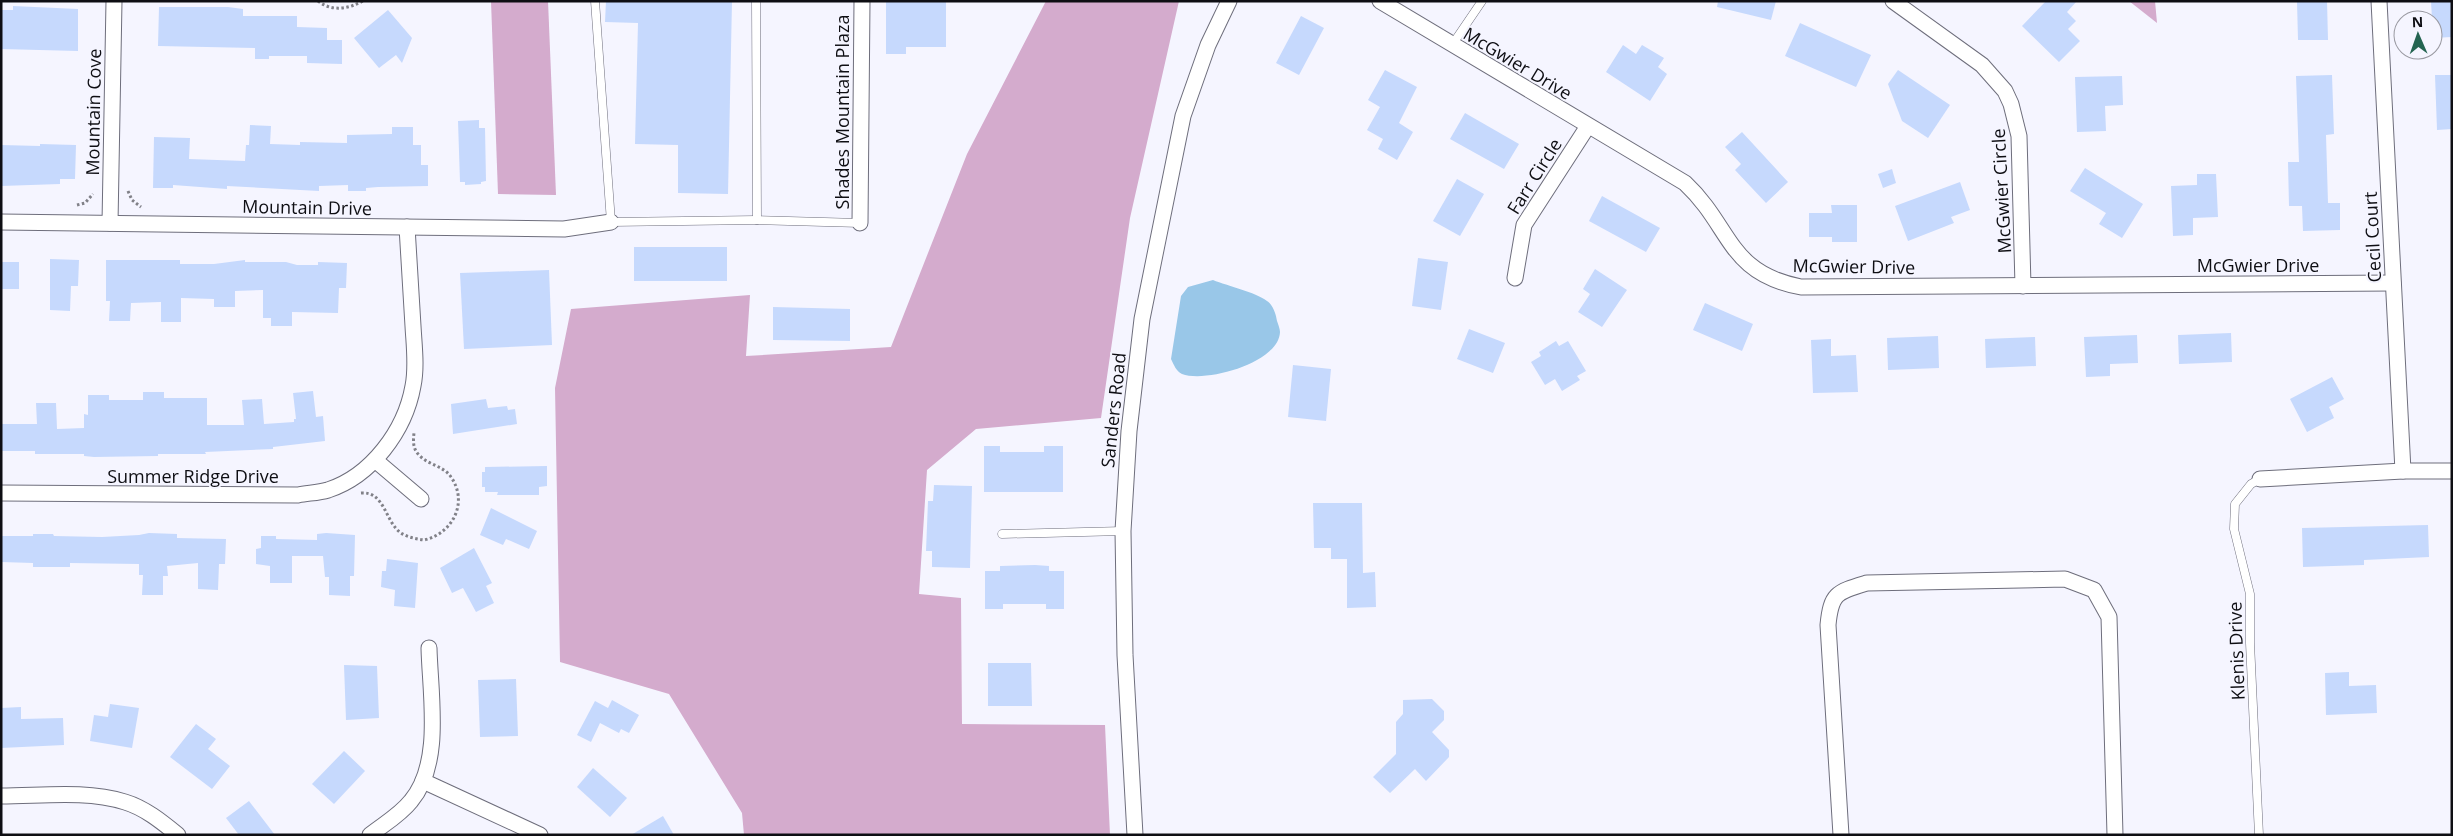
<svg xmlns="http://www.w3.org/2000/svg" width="2453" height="836" viewBox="0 0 2453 836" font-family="'Open Sans',sans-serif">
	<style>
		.forest { fill: #d4abcd }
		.water { fill: #99c7e8 }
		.building { fill: #c6d9fd }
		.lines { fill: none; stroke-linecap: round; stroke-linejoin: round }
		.service-casing { stroke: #6e6e7c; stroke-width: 9 }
		.minor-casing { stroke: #6e6e7c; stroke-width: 17 }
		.path { stroke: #818188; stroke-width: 3; stroke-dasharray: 2.5 2.5; stroke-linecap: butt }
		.service { stroke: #fff; stroke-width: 8 }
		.minor { stroke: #fff; stroke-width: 15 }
		.labels { text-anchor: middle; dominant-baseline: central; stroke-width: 4; stroke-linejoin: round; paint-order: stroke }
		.street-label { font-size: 18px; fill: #0e0e13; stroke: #f5f5ff }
	</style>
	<rect width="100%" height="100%" fill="#f5f5ff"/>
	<g class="forest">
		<polygon points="491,1 548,1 556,195 498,194"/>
		<polygon points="1046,1 1179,1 1130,218 1101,418 976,429 927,470 919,594 961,598 962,724 1105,725 1110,835 744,835 742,813 669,694 560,662 555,388 571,309 750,295 746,356 891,347 967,154"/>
		<polygon points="2129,1 2155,1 2157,23"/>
	</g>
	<path class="water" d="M1213,280C1228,286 1255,292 1267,301C1273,305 1276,314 1277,321C1278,324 1280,329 1280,332C1279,363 1206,383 1182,374C1176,371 1174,365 1171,359L1181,296L1188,287Z"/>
	<g class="building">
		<polygon points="606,1 732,1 728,194 678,193 678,145 635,144 638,23 605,22"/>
		<polygon points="886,1 946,1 946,47 906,47 906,54 886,54"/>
		<polygon points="1718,1 1776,1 1771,20 1717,7"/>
		<polygon points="2046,1 2077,1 2067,12 2076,21 2068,29 2080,41 2059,62 2022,26"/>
		<polygon points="2297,1 2327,1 2328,40 2298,40"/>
		<polygon points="2431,1 2452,1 2452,37 2433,38"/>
		<polygon points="13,6 78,9 78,51 1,49 1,10 13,10"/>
		<polygon points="159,7 228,7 243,9 243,16 297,16 297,27 327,28 327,40 342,40 342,64 307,63 307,56 269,56 269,59 255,59 255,48 158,46"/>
		<polygon points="388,10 412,38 402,63 396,55 379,68 354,38"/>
		<polygon points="1301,16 1324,28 1299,75 1276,63"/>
		<polygon points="1800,23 1871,55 1856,87 1785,56"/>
		<polygon points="1623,45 1636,54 1642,45 1664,58 1658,67 1667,74 1650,101 1606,72"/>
		<polygon points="1385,70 1417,87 1399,123 1413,132 1397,160 1378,149 1383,139 1367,130 1380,107 1368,100"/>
		<polygon points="1898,70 1950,105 1928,138 1902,121 1888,84"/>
		<polygon points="2332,75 2334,134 2326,135 2328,203 2340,203 2340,230 2303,231 2302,206 2289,206 2288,162 2299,162 2296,76"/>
		<polygon points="2435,75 2452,75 2452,129 2437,130"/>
		<polygon points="2122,76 2123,105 2105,106 2106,131 2077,132 2075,77"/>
		<polygon points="1465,113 1519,144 1504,169 1450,139"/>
		<polygon points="479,120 479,128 485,128 486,181 481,182 481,184 465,185 465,182 460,182 458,121"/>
		<polygon points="250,125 271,126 270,144 300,145 300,142 347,143 347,135 392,134 392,127 413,127 413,145 421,145 421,165 428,165 428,186 378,187 366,188 366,191 348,191 348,185 319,186 319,191 227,186 227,189 173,185 173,188 153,188 154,137 190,138 189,159 245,161 246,145 249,145"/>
		<polygon points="1742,132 1788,182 1766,203 1735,170 1741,164 1725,147"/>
		<polygon points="40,144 76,145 75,179 60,179 60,184 1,186 1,145 40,146"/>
		<polygon points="2085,168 2143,204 2122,238 2099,224 2106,213 2070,191"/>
		<polygon points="1892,169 1896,183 1883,188 1878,174"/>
		<polygon points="2197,174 2216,174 2218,217 2193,218 2193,235 2173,236 2171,186 2197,185"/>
		<polygon points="1457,179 1484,194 1460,236 1433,221"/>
		<polygon points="1960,182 1970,210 1951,217 1954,223 1908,241 1895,206"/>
		<polygon points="1602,196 1660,228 1646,252 1589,221"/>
		<polygon points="1831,205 1857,205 1857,242 1832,242 1832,237 1809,237 1809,213 1832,213"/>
		<rect x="634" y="247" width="93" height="34"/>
		<polygon points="1418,258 1448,262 1441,310 1412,306"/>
		<polygon points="50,259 79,260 78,286 71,286 70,311 50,310"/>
		<polygon points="106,260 180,260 180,264 214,264 245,260 245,262 286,262 297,265 318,265 318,262 347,263 346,288 339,288 338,313 292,312 292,326 271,326 271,318 263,318 263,290 235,291 235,307 214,307 214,299 181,298 181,322 161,322 161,302 131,303 130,321 109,321 110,301 106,301"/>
		<rect x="1" y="262" width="18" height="27"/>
		<polygon points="1595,269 1627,290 1602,327 1578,312 1590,294 1583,289"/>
		<polygon points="549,270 552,345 464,349 460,273"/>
		<polygon points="1705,303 1753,324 1742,351 1693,330"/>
		<polygon points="773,307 850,309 850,341 773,340"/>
		<polygon points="1469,329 1505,343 1493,373 1457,359"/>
		<polygon points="2231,333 2232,362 2179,364 2178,335"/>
		<polygon points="2137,335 2138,363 2110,364 2110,376 2086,377 2084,337"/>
		<polygon points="1938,336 1939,368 1888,370 1887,338"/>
		<polygon points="2035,337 2036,366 1986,368 1985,339"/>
		<polygon points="1831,339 1831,356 1856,355 1858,392 1813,393 1811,340"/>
		<polygon points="1556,341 1559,346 1568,341 1586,371 1577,376 1580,380 1562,391 1555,379 1545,385 1531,362 1541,356 1539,352"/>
		<polygon points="1293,365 1331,369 1326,421 1288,417"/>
		<polygon points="2332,377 2344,399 2329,407 2334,418 2307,432 2290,399"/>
		<polygon points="313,391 316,417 323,416 325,441 273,447 273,449 205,452 206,454 158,454 158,456 94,457 84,456 84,454 35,454 35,451 1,451 1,424 37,424 36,403 56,403 57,429 84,428 84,414 88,415 88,395 109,395 109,400 143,400 143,392 164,392 164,398 207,398 207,425 244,425 242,400 262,399 264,424 294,422 294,419 296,419 293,393"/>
		<polygon points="486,399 488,408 507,406 508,410 515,409 517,424 453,434 451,404"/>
		<polygon points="984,446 1000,446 1000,452 1044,452 1044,446 1063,446 1063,492 984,492"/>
		<polygon points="547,466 547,486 539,487 539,495 497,495 498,492 485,492 485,487 482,487 482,472 485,472 485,467"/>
		<polygon points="934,485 972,486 970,568 932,567 932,551 926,551 928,501 933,501"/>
		<polygon points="1313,503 1362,503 1363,573 1375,572 1376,607 1347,608 1347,559 1331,559 1331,548 1314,548"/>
		<polygon points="491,508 537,531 529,549 506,539 503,545 480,535"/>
		<polygon points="2428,525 2429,557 2364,560 2364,565 2303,567 2302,528"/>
		<polygon points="149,533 177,534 177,538 226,539 225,564 219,564 218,590 198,589 198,563 167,566 168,576 163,576 163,595 142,595 143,575 139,575 139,564 70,563 70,567 33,567 33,563 1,562 1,536 33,536 33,534 53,534 54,536 102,537 139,535"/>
		<polygon points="326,533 355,535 354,576 350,576 350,596 329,595 329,577 325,577 323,556 292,556 292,583 270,583 270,566 256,564 256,549 261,548 261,536 276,536 276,539 317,540 317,534"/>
		<polygon points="474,548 492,583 486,586 494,603 476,612 463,588 452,593 440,568"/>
		<polygon points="387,559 418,563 415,608 394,606 395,590 381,587 382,571 386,571"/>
		<polygon points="1035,565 1049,566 1049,571 1064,571 1064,609 1046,609 1046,604 1003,604 1003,609 985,609 985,571 1000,571 1000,566"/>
		<polygon points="988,663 1031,663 1032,706 988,706"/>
		<polygon points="344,665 377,666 379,718 346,720"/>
		<polygon points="2349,672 2349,686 2376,685 2377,713 2326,715 2325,673"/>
		<polygon points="516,679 518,736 480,737 478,680"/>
		<polygon points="1432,699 1444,711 1444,720 1432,732 1449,750 1449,757 1426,781 1415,769 1390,793 1373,777 1396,754 1396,722 1403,714 1403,700"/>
		<polygon points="612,700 639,715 629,733 621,729 619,733 600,723 591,742 577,735 595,701 608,708"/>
		<polygon points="110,704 139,708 132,748 90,741 94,715 108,717"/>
		<polygon points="21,707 21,719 63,718 64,745 1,748 1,708"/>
		<polygon points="196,724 216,739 208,749 230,766 212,789 170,757"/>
		<polygon points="344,751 365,771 334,804 312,784"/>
		<polygon points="593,768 627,798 610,817 577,787"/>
		<polygon points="249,801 275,835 239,835 226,818"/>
		<polygon points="663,816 674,835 631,835"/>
	</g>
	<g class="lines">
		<g class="service-casing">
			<g id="service">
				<polyline points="595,1 611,222 757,220"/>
				<polyline points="756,1 757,220 860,223"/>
				<polyline points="1452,45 1482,1"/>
				<polyline points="1002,534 1123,531"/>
				<polyline points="2259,835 2250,643 2250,594 2234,529 2235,504 2251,484 2260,479"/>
			</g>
		</g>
		<g class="minor-casing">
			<g id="minor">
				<path d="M1380,1L1685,183C1732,227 1727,273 1801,287L2393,283"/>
				<polyline points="1893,1 1982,65 2005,91 2011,104 2019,136 2023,286"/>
				<polyline points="2379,1 2403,471"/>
				<polyline points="1,222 564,229 611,222"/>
				<polyline points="110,223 114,1"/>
				<polyline points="860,223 862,1"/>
				<polyline points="1515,278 1524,225 1588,126"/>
				<polyline points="375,460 421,499"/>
				<polyline points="2260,479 2403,471 2452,471"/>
				<path d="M1,493L298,495C307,493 318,493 328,490C371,476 405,431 413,386C417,367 414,345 413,326C411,293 409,260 407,227"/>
				<polyline points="423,781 540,835"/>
				<path d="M1,796C42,796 86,790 125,802C145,808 162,822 178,835"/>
				<path d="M370,835C384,824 400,815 411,801C443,763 430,694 429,648"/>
				<polyline points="1135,835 1125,655 1123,531 1129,431 1142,319 1183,116 1208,45 1229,1"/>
				<path d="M1841,835L1828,625C1831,593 1837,592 1867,583L2065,579L2094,590L2109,617L2115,835"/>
			</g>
		</g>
		<g class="path">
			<path d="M318,1C332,12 348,9 363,1"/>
			<polyline points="128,191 132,200 141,207"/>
			<polyline points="77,205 85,203 93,194"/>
			<path d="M361,493C385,491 385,522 401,533C407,537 416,539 424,540C452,534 469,503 451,477C444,466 428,465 419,455C413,449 413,442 414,433"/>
		</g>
		<use href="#service" class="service"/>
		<use href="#minor" class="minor"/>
	</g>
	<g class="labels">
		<g class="street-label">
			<text transform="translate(1518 63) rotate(31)">McGwier Drive</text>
			<text transform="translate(93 112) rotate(-89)">Mountain Cove</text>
			<text transform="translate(842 112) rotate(-90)">Shades Mountain Plaza</text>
			<text transform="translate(1534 176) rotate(-58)">Farr Circle</text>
			<text transform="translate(2001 191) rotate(-93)">McGwier Circle</text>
			<text transform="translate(307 207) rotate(1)">Mountain Drive</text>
			<text transform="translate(2372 237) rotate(-93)">Cecil Court</text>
			<text x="2258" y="265">McGwier Drive</text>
			<text transform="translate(1854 266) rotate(1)">McGwier Drive</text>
			<text transform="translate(1113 410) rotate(-84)">Sanders Road</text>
			<text x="193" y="476">Summer Ridge Drive</text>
			<text transform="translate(2236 651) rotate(-92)">Klenis Drive</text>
		</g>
	</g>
	<rect width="2453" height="836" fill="none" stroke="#0e0e13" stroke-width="5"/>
	<g transform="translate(2418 35) rotate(358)"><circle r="24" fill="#f5f5ff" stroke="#9999a1"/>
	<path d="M0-4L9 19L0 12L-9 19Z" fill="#246451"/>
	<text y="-8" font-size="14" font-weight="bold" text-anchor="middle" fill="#0e0e13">N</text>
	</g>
</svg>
